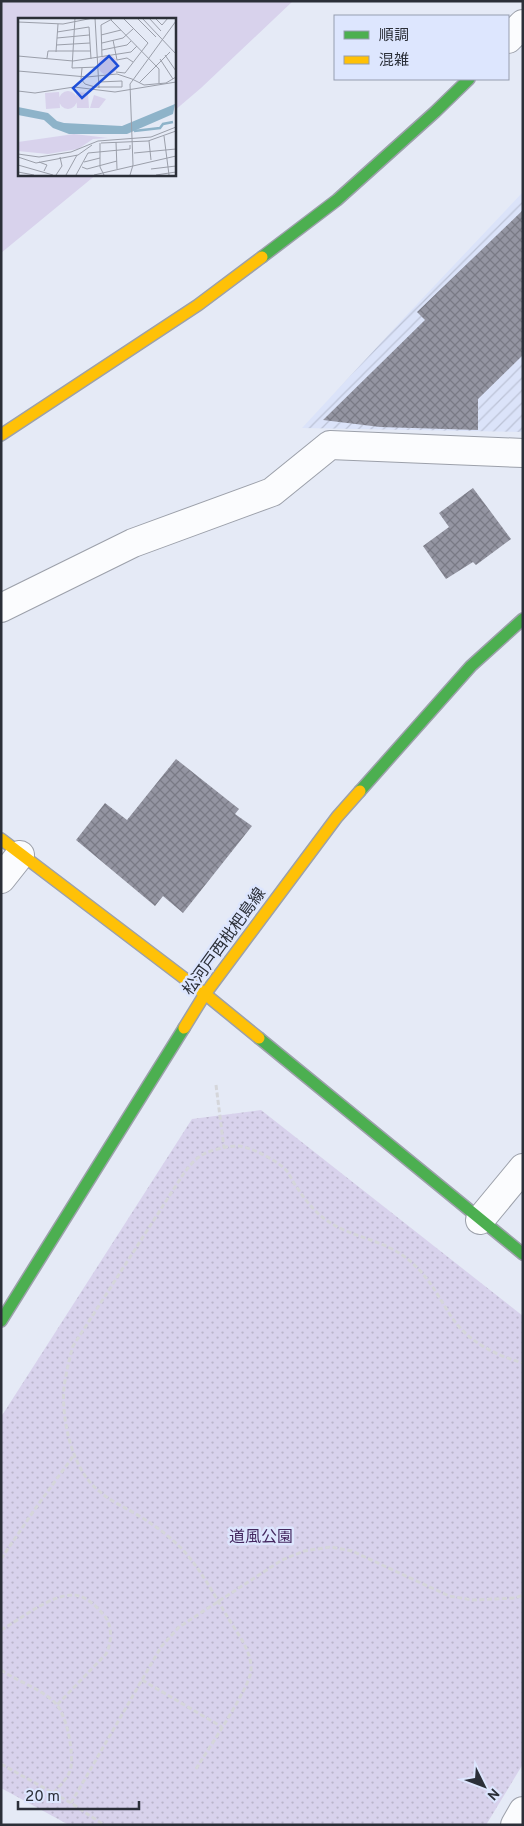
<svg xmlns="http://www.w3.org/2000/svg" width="524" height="1826" viewBox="0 0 524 1826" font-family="Overpass,'Noto Sans JP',sans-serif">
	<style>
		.industrial { fill: url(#industrial-furrows) }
		.grass { fill: url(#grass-dots) }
		.pitch { fill: #d8d2ec }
		.building { fill: url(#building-cross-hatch) }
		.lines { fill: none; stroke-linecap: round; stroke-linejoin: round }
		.street-casing { stroke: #9ca0aa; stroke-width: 30 }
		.fast-casing { stroke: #9ca0aa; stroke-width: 14 }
		.slow-casing { stroke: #9ca0aa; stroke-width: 14 }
		.path { stroke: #d5d6da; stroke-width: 3; stroke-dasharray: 5 2.5; stroke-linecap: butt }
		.street { stroke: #fbfcfe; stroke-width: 28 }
		.fast { stroke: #4caf50; stroke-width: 11 }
		.slow { stroke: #ffc107; stroke-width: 11 }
		.labels { text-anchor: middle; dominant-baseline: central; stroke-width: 5; stroke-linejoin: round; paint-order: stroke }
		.street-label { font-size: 16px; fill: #2b2f38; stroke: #dde6fe }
		.park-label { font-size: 16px; fill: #442860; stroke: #dde6fe }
		.inset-river { fill: none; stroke: #8eb3c9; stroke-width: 2.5 }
		.inset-road { fill: none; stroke: #9b9faa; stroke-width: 1 }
		.view { fill: #1d4ed8; fill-opacity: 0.15; stroke: #1d4ed8; stroke-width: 2.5 }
		.inset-edge { fill: none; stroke: #2b2f38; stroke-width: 2.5 }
	</style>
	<defs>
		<pattern id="industrial-furrows" width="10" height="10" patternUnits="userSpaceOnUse" patternTransform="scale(1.25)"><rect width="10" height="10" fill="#dbe3f9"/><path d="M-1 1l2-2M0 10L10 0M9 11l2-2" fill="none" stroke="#bcc3d6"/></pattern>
		<pattern id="grass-dots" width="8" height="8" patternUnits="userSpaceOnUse" patternTransform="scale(1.25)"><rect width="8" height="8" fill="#d8d2ec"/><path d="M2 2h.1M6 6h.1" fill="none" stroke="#bab5cb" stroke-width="1.8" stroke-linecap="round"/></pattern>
		<pattern id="building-cross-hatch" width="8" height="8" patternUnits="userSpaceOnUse" patternTransform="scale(1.25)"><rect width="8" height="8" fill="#9495a2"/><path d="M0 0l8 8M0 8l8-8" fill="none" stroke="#797a85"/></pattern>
	</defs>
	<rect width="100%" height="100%" fill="#e5eaf6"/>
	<polygon class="industrial" points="523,192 523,432 302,428 402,320"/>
	<polygon class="grass" points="261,1110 523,1316 523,1764 486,1825 69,1825 1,1788 1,1417 192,1119"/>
	<polygon class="pitch" points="1,1 293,1 201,88 174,111 174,19 19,19 19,174 97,174 1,253"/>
	<g class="building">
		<polygon points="523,210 523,355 478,399 478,430 380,427 323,420 425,320 417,312"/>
		<polygon points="473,488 511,539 476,565 473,562 446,579 423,546 449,527 439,513"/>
		<polygon points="176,759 239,809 235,814 252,826 183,913 163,896 155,906 76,840 105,803 127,820"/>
	</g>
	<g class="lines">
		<g class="street-casing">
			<g id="street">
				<polyline points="508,39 523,24"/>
				<polyline points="1,608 133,543 272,492 330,445 523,453"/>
				<polyline points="1,879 20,855"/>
				<polyline points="480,1220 523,1168"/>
				<polyline points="515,1825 523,1811"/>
			</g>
		</g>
		<g class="fast-casing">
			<g id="fast">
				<polyline points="262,257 337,200 435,112 469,79"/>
				<polyline points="360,791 471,666 523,619"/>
				<polyline points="259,1038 523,1254"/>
				<polyline points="1,1321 184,1028"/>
			</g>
		</g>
		<g class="slow-casing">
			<g id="slow">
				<polyline points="1,435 198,305 262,257"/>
				<polyline points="1,839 205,994 259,1038"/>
				<polyline points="184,1028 205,994 337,817 360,791"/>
			</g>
		</g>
		<g class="path">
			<polyline points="216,1085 224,1148"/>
			<polyline points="1,1559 35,1509 74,1455"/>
			<path d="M1,1630C21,1619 51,1594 74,1595C86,1596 96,1606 103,1614C113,1624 112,1642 106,1654L57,1705"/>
			<path d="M1,1670C18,1682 43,1689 57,1705C67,1717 75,1756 70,1771C67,1779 59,1786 54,1793"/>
			<polyline points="142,1680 222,1727"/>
			<polyline points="1,1764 71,1803 104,1825"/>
			<path d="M196,1769C207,1751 251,1686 251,1670C252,1650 236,1632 227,1616C213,1593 199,1566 180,1547C167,1534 150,1522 134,1513C122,1506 109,1500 99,1491C72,1470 61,1419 64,1387C66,1373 69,1360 73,1346L184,1173C188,1168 193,1161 199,1157C206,1151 230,1145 239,1146C253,1148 276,1160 286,1170C291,1176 293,1183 298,1189C306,1201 315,1212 326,1220C350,1237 381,1239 405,1257C427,1274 435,1291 449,1313C465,1340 494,1355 523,1363"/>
			<polyline points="71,1803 161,1647 179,1627 282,1560 304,1551 331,1547 352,1551 449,1596 473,1600 515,1598 523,1595"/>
		</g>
		<use href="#street" class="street"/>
		<use href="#fast" class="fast"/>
		<use href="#slow" class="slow"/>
	</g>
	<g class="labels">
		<g class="street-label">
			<text transform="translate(225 942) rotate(-54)">松河戸西枇杷島線</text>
		</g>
		<g class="park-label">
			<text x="261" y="1538">道風公園</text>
		</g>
	</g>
	<g transform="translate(18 18)">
		<rect width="158" height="158" fill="#e5eaf6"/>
		<path d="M80 47a10 10 0 1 1 20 0a10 10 0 1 1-20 0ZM56,116L90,120L75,121L60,131L30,136L0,133V124Z" fill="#d8d2ec"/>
		<path d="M41 82a9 9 0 1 1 18 0a9 9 0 1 1-18 0ZM41,74L42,90L28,91L27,75ZM58,74L70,75L71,90H59ZM76,77L88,81L81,90H72Z" fill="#d8d2ec"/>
		<path d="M157,86L155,96L109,116H51L35,110L26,102L0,97V89L30,95L39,103L46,105L104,108Z" fill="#8eb3c9"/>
		<path class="inset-river" d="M116,113L142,110L145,106L155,104"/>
		<path class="inset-road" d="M57,0L54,50L80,49M77,0L81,70M119,0L138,19M124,0L158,36M131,0L143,13M137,0L144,7L150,0M93,2L141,51V65M0,4L45,6L75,0M39,14L71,9L73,41M83,17L103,12M39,20L71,17M95,22L99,42L109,40L115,44M84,25L105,20L115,11M38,27L72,25M84,32L109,27L113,23M38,34L40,6M147,37L158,53M0,38L55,43L113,34L119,28M84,39L83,7L94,1M29,40L30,33H72M142,41L155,61M64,50L63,61L67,66L77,69H104V63L81,64M0,53L69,59L99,56L114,61M98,54L107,55L130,25L105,0M114,61L126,67L148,65L158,59M121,65L152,34M0,73L17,75L56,69L97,74L158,64M146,118L151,157M131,123L133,142M98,124L99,151M82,125V149L86,157M83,125L130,123L158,113M116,135L158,131M0,136L21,139L53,134L80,123L133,119L158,109M0,139L18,145M21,144L29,147L26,153M66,144L82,140M18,145L60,137L74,127M0,147L35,157M64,149L69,151L99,143M133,151L158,148M0,154L16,157M38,157L44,148L42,139M48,157L59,137M58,157L70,135L112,131V127M76,157L158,138M112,157L115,147L112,66L158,3M138,157L158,154"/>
		<path class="view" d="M91,38L100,48L64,80L55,70Z"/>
		<rect width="158" height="158" class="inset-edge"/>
	</g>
	<rect width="524" height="1826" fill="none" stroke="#2b2f38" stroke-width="5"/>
	<rect x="334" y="15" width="175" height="65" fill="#dde6fe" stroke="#969daf"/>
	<rect x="344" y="31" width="25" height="8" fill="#4caf50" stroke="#969daf"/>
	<text x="379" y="40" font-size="15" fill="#2b2f38">順調</text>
	<rect x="344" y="56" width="25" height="8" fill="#ffc107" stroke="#969daf"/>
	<text x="379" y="65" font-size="15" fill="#2b2f38">混雑</text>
	<g transform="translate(484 1786) rotate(132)" stroke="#dde6fe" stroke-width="4" paint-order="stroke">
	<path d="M0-4L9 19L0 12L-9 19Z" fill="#2b2f38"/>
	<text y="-8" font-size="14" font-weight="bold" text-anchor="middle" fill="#2b2f38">N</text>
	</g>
	<path d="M18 1801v8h121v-8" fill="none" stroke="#2b2f38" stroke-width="2.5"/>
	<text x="25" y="1801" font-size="15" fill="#2b2f38" stroke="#dde6fe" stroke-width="4" paint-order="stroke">20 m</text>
</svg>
